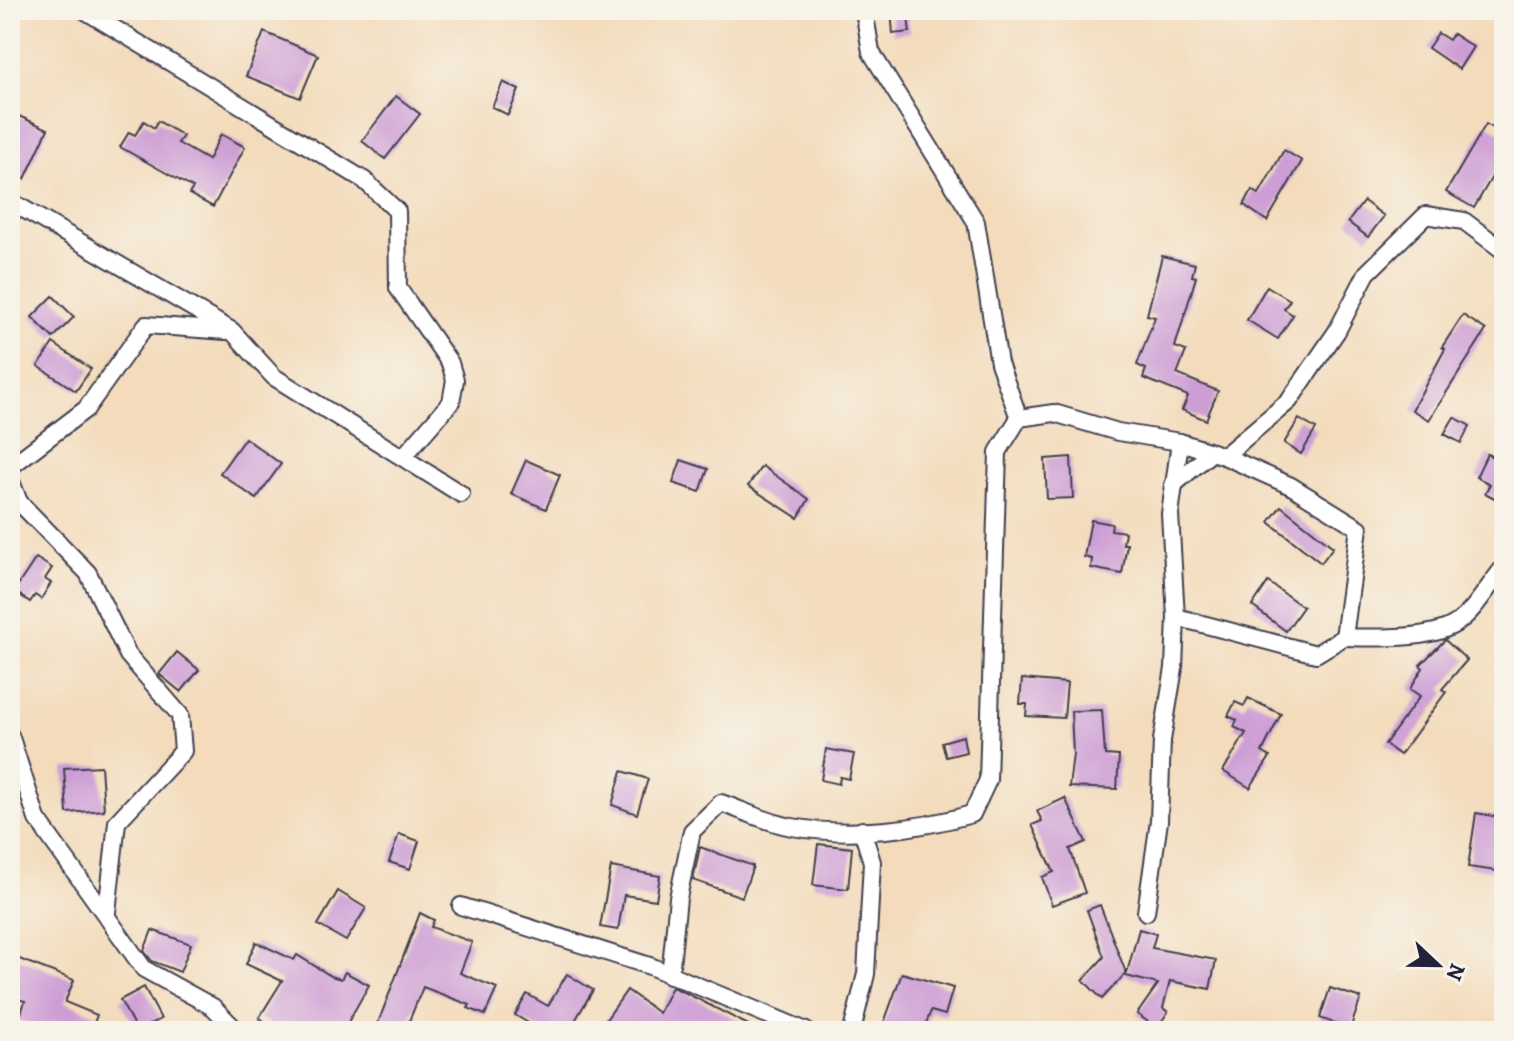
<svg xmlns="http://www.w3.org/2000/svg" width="1514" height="1041" viewBox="0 0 1514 1041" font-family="Alegreya,serif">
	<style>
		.building { fill: #cd9ed5 }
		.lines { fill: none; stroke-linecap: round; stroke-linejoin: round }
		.street-casing { stroke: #413e4e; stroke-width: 20 }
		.street { stroke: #fff; stroke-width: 16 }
	</style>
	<rect width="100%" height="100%" fill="#f7f3e8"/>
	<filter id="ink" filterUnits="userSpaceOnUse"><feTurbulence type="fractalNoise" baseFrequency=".0125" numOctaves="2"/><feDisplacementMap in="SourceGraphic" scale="16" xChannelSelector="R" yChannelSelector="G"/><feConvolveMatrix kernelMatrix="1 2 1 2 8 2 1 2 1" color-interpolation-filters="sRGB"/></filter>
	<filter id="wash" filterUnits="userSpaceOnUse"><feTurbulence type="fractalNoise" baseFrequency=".006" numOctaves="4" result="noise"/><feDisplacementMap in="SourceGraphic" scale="32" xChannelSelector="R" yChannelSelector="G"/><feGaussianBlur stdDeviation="1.8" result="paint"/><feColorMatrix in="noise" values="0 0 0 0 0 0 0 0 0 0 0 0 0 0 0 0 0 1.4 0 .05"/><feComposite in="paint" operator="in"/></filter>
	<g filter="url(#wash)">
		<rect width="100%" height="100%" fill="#f3dbbb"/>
		<g id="blocks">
			<g class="building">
				<polygon points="891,10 907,10 910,32 893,34"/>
				<polygon points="264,32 318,55 300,98 246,76"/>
				<polygon points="1438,33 1449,40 1453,34 1473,47 1459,69 1428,48"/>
				<polygon points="503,82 519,90 508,115 492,107"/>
				<polygon points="396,96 420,114 385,159 362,141"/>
				<polygon points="10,112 48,129 25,179 10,172"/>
				<polygon points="144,121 154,128 158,121 183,136 178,143 208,160 221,134 245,147 213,207 189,194 193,188 120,147 129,132 135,135"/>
				<polygon points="1486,124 1504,134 1504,156 1474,208 1446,192"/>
				<polygon points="1284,150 1302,161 1267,221 1244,205 1252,190 1259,194"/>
				<polygon points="1364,201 1384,216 1368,237 1348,222"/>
				<polygon points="1162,256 1195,264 1192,276 1196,277 1175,347 1186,351 1177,374 1218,391 1206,420 1182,410 1188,396 1143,378 1146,369 1137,365 1155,317 1147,315"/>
				<polygon points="1267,286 1290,300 1284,309 1293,315 1278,339 1247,320"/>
				<polygon points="53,296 74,317 53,338 32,317"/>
				<polygon points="1463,315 1486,330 1429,420 1412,410 1445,349 1442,347"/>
				<polygon points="53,343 91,369 76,391 38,366"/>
				<polygon points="1454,417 1470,426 1461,443 1444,434"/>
				<polygon points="1299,419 1316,429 1301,454 1284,443"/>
				<polygon points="245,438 281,464 256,499 220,473"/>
				<polygon points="1487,454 1502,462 1504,457 1504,503 1485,493 1490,484 1476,477"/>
				<polygon points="1071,457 1073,498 1047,499 1045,459"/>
				<polygon points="526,460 560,475 546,509 511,494"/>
				<polygon points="681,460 708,469 700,492 673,483"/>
				<polygon points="762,466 809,499 798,518 748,486"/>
				<polygon points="1281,506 1333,547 1321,563 1269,522"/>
				<polygon points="1091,520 1112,524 1111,530 1125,532 1123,544 1127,544 1122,574 1091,568 1092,559 1084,557"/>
				<polygon points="36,558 52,568 45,579 51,583 41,599 35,595 30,602 14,591"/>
				<polygon points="1268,582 1303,607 1286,631 1252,606"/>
				<polygon points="1445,640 1467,660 1442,689 1446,692 1400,755 1385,744 1420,696 1410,689 1423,668 1420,665"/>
				<polygon points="177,652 199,670 181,692 159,674"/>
				<polygon points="1022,679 1067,683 1064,718 1026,716 1027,704 1020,704"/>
				<polygon points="1248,698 1281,714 1262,752 1270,757 1250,788 1223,771 1246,733 1234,727 1237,720 1228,716 1235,702 1244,706"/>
				<polygon points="1102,710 1105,755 1119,756 1117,789 1069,787 1073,754 1071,711"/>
				<polygon points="963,736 966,752 946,757 942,742"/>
				<polygon points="826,749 854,754 849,779 840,777 839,784 821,780"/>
				<polygon points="101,766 104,810 67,813 64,768"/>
				<polygon points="622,771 648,779 637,814 612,805"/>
				<polygon points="1065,798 1086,842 1070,849 1085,893 1052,905 1042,877 1054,872 1032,825 1042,821 1037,811"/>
				<polygon points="1476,813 1504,818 1504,872 1468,867"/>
				<polygon points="399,834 419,841 410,869 389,862"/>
				<polygon points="818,844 852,848 848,889 813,885"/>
				<polygon points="700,847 753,866 742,897 693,880"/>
				<polygon points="611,867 660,876 656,900 624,895 618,930 600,927"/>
				<polygon points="338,891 366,908 346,941 318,925"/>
				<polygon points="1100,905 1126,973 1102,999 1083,980 1104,957 1087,910"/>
				<polygon points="420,913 434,920 431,927 472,942 460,973 497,988 485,1015 468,1008 470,1005 423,987 405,1031 375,1031"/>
				<polygon points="1139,929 1156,934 1152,948 1216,960 1210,989 1170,981 1163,1008 1168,1012 1157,1028 1137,1014 1158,984 1126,976"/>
				<polygon points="152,930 191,944 180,972 152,961 144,951"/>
				<polygon points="256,942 294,960 297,955 331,976 341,979 345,972 369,985 343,1031 281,1031 259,1018 282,981 246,964"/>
				<polygon points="14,957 74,980 65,1002 97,1015 91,1031 48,1031 19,1020 25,1001 10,997"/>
				<polygon points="902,973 953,988 945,1015 931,1011 923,1031 881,1031"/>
				<polygon points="567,974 593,990 569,1031 542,1031 515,1015 527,994 548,1006"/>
				<polygon points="144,987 161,1019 137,1031 120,1000"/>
				<polygon points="672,987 686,993 760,1031 598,1031 627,990 659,1013"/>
				<polygon points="1330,988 1361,998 1350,1029 1320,1018"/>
			</g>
		</g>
	</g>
	<g filter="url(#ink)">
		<use href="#blocks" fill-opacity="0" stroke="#413e4e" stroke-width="2"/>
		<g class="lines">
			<g class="street-casing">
				<g id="street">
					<polyline points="84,10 364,180 397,211 398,288 450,363 455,380 451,402 404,456"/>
					<polyline points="864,10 871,52 976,222 999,363 1019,418"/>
					<polyline points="10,201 232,331 274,377 461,494"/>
					<path d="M1224,456L1291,486L1359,528L1344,637C1374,638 1430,640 1455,624C1474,613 1490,583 1504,567"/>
					<polyline points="10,467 86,409 146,325 226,331"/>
					<polyline points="10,479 19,502 88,573 128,655 180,715 183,751 117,822 107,912"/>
					<polyline points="1173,485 1212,452"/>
					<polyline points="1176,617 1316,654 1344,637"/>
					<polyline points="10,735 37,819 144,969 213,1007 237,1031"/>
					<polyline points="461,906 650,966 806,1031"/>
					<polyline points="1146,912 1159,821 1162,740 1174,668 1176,617 1170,514 1180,442"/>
					<path d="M670,975L678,898L692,831L721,803C744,811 769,823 792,827C851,837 916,830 972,814L988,780L998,452L1019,418L1054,413L1118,432L1180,442L1224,456L1289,401L1337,331L1367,273L1426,215L1464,221L1504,251"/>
					<polyline points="852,1031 866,974 872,862 862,830"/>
				</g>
			</g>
			<use href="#street" class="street"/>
		</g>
	</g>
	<rect width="1514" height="1041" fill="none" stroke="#f7f3e8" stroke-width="40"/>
	<g transform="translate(1438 965) rotate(112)" stroke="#f7f3e8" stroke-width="6" paint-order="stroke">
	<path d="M0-6L14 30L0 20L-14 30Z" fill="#22223b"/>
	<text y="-12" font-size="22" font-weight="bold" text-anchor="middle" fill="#22223b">N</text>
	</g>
</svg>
